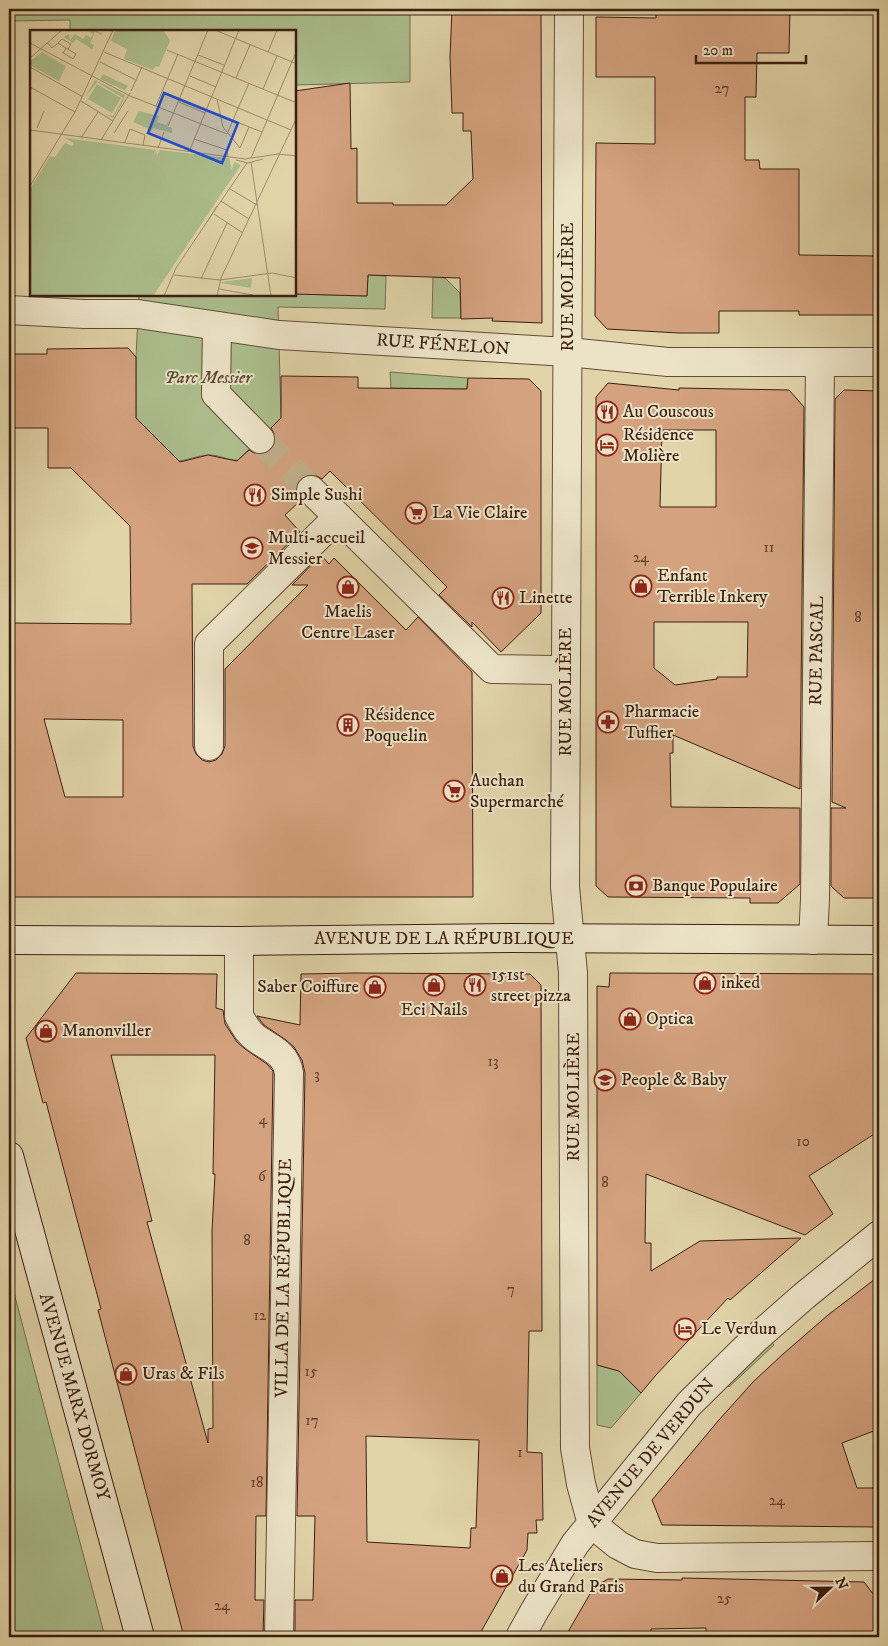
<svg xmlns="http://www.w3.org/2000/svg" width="888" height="1646" viewBox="0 0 888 1646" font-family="'IM FELL DW Pica',serif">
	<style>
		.green { fill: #acbe8d; stroke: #746e4e }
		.building { fill: #d4a27f; stroke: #3b1f10; fill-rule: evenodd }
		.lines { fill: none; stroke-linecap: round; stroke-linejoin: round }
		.street-tunnel { stroke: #c0b08a; stroke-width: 28; stroke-dasharray: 28 14; stroke-linecap: butt }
		.street-casing { stroke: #644c36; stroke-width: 30 }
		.secondary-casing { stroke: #3b1f10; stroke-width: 30 }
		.street { stroke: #ece3c7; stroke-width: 28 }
		.secondary { stroke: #ece3c7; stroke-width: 28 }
		.labels { text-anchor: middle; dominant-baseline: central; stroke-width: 4; stroke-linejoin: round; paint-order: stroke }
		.number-label { font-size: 15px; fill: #61402c }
		.street-label { font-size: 18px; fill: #3b1f10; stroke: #ece3c7 }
		.park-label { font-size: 18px; font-style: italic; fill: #57472f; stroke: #ece3c7 }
		.poi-label { font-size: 18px; fill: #3b1f10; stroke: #ece3c7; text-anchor: start }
		.inset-road { fill: none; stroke: #9f8c6c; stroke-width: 1 }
		.view { fill: #1d4ed8; fill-opacity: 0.15; stroke: #1d4ed8; stroke-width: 2.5 }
		.inset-edge { fill: none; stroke: #3b1f10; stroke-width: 2.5 }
	</style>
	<rect width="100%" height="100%" fill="#e1d4a9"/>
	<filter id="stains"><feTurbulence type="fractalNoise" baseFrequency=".004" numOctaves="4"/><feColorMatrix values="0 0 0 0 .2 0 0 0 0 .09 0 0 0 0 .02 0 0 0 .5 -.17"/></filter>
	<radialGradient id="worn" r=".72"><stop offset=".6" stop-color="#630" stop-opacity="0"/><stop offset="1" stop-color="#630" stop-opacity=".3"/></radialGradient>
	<g class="green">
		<polygon points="10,9 410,9 410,82 295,85 295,31 70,31 70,20 10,21"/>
		<path d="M368,275L386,276L385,309L278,307L281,418L238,460C227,461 221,455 210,455C199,455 189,460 178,461L136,418V357L139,295H295V294L367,296Z"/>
		<polygon points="433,277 445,278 460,293 461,318 432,318"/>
		<polygon points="390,372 468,378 467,389 391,388"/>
		<polygon points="9,1274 105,1637 9,1637"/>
		<polygon points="770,1340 774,1345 729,1387 724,1383"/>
		<polygon points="597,1365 619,1371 641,1393 611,1428 597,1425"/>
	</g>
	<g class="building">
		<polygon points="452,9 541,9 542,323 492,321 493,318 461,319 460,278 368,275 367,296 295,294 295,91 350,83 351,149 357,148 357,203 393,203 393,205 446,205 473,179 471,131 463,131 463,113 452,113 450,57"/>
		<polygon points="656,9 790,9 789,53 757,53 756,97 745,97 745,160 759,160 760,169 799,169 799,255 879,256 879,315 799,315 799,311 719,311 719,333 679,333 607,329 595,316 596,143 655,144 655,77 596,77 596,17 656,18"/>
		<path d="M128,348L136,357V418L180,462L208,455L237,461L249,450L256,454H263L271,450L275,443V435L271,428L281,418V376L358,377V388L467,389L468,378L529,379L541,391V613L501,652L472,622V627L439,595L447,587L330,471L322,479L315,475H307L300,479L296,487V494L300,501L285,515L300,532L247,584H192L193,746L196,754L202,760L209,762L216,760L222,754L225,746V669L308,585H292L321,555L329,564L334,558L406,630L418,617L472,672L473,897H9V623L131,624L130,526L71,468H48V428H9V354H47V349ZM44,719L123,720V797H65Z"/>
		<path d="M608,383L679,390V388L789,390L804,407L800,789L673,735V753H670L671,807L800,808V884L778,903H750V898L608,897L596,886V397ZM662,430H716V507H660ZM654,622H748L747,677H717V679L675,685L654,668Z"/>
		<polygon points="844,390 879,391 879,898 844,898 831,886 831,808 846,808 832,802 835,399"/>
		<path d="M76,973L217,974L216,1008L223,1010L225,1024L237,1042L245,1049L267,1064L273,1071L266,1516H256L255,1600H264L263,1637H184L98,1310L101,1309L75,1212L46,1102L43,1103L26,1038ZM111,1055H215L213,1174H215L212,1231L213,1428L208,1429V1443L147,1222L152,1221Z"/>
		<path d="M355,973L530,974L541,985L542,1331H529L527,1452L542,1453L543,1520H536L537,1533H528L527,1550L478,1637H295V1600H313L315,1516H297L305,1073L302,1060L294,1047L286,1040L264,1025L257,1016L300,1025L301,974ZM366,1436L479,1440L476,1528H471L470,1548L367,1542Z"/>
		<polygon points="610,973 879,974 879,1131 809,1176 833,1214 805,1235 646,1174 645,1243 651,1243 651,1271 700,1241 801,1238 730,1300 728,1298 656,1375 641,1393 619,1371 597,1365 597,986 609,987"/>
		<polygon points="879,1276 879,1429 842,1443 857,1488 879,1488 879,1527 662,1525 652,1500 718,1421 753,1382 782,1355 828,1315"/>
		<polygon points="682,1578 864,1582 874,1595 874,1637 814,1637 814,1635 706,1637 706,1628 651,1629 651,1637 565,1637 594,1587 608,1579 682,1580"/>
	</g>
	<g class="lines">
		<polyline class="street-tunnel" points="260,439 311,490"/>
		<g class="street-casing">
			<g id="street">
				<polyline points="569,9 565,887 573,973 575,1448 581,1484 592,1524"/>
				<polyline points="9,310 84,314 138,314 279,335 568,352 668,362 879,362"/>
				<polyline points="217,326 216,394 260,439"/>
				<polyline points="311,490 492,669 554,670"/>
				<polyline points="209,746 209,644 338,517"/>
				<polyline points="813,940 815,899 820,362"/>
				<path d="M239,941V1016C244,1025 248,1033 257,1039C271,1049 286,1053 289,1073L279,1637"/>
				<polyline points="592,1524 618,1545 635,1554 657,1558 879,1556"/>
				<polyline points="520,1637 535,1610 575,1544 689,1404 754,1340 804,1296 879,1235"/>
			</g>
		</g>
		<g class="secondary-casing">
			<g id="secondary">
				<polyline points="9,940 239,941 512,938 879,940"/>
				<polyline points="9,1156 140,1637"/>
			</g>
		</g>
		<use href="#street" class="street"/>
		<use href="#secondary" class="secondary"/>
	</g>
	<defs>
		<g id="restaurant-ring" transform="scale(1.125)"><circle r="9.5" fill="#ece3c7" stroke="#8f2418" stroke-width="1.5"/><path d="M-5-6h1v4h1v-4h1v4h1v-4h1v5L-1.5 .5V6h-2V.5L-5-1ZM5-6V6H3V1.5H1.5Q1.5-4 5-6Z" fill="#8f2418"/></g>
		<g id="hotel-ring" transform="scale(1.125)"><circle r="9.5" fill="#ece3c7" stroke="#8f2418" stroke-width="1.5"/><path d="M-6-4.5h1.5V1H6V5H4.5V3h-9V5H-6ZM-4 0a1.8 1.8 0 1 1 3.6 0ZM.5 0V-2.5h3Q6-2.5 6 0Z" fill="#8f2418"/></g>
		<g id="supermarket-ring" transform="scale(1.125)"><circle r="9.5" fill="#ece3c7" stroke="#8f2418" stroke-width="1.5"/><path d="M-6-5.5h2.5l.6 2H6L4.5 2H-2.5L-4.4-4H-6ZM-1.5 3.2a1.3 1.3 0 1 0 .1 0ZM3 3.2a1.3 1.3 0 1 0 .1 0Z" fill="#8f2418"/></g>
		<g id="school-ring" transform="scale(1.125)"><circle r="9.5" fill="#ece3c7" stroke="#8f2418" stroke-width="1.5"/><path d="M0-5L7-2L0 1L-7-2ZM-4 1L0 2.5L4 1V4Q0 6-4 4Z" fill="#8f2418"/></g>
		<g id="shop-ring" transform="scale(1.125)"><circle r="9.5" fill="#ece3c7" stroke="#8f2418" stroke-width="1.5"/><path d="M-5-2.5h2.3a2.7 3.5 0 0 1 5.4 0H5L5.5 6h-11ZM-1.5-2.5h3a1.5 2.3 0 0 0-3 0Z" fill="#8f2418"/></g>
		<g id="pharmacy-ring" transform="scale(1.125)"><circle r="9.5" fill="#ece3c7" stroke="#8f2418" stroke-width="1.5"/><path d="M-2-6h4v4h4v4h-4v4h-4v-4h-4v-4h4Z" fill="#8f2418"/></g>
		<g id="building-ring" transform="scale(1.125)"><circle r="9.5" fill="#ece3c7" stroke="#8f2418" stroke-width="1.5"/><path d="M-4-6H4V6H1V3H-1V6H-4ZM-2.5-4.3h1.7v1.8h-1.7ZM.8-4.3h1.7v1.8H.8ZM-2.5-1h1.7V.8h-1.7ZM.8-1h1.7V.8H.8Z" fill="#8f2418"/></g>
		<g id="bank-ring" transform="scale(1.125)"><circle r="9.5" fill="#ece3c7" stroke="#8f2418" stroke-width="1.5"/><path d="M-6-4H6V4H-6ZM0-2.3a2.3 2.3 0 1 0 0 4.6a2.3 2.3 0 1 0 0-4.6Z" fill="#8f2418"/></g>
	</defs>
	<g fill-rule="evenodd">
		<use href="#restaurant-ring" x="607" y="412"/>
		<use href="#hotel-ring" x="607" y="445"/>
		<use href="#restaurant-ring" x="255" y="495"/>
		<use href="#supermarket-ring" x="416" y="513"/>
		<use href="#school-ring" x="252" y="548"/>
		<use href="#shop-ring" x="641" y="586"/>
		<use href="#shop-ring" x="348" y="587"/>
		<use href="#restaurant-ring" x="503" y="598"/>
		<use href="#pharmacy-ring" x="608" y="722"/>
		<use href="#building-ring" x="348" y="725"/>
		<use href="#supermarket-ring" x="454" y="791"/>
		<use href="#bank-ring" x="636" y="886"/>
		<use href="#shop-ring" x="705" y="983"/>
		<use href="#shop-ring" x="434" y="985"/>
		<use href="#restaurant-ring" x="475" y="985"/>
		<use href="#shop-ring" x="375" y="987"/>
		<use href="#shop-ring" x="630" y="1019"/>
		<use href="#shop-ring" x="46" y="1031"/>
		<use href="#school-ring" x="605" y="1080"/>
		<use href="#hotel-ring" x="685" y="1329"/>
		<use href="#shop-ring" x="126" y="1374"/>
		<use href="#shop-ring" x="502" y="1576"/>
	</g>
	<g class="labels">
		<g class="number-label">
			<text x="722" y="88">27</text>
			<text x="769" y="547">11</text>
			<text x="641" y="557">24</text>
			<text x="858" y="617">8</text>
			<text x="493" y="1061">13</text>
			<text x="317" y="1074">3</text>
			<text x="263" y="1119">4</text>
			<text x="803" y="1141">10</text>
			<text x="262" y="1176">6</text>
			<text x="605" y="1182">8</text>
			<text x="247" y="1240">8</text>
			<text x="511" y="1289">7</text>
			<text x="260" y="1315">12</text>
			<text x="311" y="1371">15</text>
			<text x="312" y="1420">17</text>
			<text x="520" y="1452">1</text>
			<text x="257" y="1482">18</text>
			<text x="777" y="1500">24</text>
			<text x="724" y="1598">25</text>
			<text x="222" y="1605">24</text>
		</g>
		<g class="street-label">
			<text transform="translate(568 287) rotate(-90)">RUE MOLIÈRE</text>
			<text transform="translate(443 345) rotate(4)">RUE FÉNELON</text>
			<text transform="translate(817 651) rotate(-89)">RUE PASCAL</text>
			<text transform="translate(566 692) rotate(-90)">RUE MOLIÈRE</text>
			<text x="444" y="939">AVENUE DE LA RÉPUBLIQUE</text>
			<text transform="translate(574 1097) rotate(-90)">RUE MOLIÈRE</text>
			<text transform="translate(284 1278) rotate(-89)">VILLA DE LA RÉPUBLIQUE</text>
			<text transform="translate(74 1397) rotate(74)">AVENUE MARX DORMOY</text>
			<text transform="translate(651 1453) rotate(-50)">AVENUE DE VERDUN</text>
		</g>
		<g class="park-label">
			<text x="208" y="378">Parc Messier</text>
		</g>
		<g class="poi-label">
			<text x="623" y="412">Au Couscous</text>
			<text x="623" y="435">Résidence<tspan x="623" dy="21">Molière</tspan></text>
			<text x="271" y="495">Simple Sushi</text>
			<text x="432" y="513">La Vie Claire</text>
			<text x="268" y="538">Multi-accueil<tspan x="268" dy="21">Messier</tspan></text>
			<text x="657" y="576">Enfant<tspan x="657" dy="21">Terrible Inkery</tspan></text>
			<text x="519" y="598">Linette</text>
			<text x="348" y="612" text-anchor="middle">Maelis<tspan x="348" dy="21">Centre Laser</tspan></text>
			<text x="624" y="712">Pharmacie<tspan x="624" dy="21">Tuffier</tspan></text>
			<text x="364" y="715">Résidence<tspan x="364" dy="21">Poquelin</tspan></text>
			<text x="470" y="781">Auchan<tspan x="470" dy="21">Supermarché</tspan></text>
			<text x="652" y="886">Banque Populaire</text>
			<text x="491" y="975">151st<tspan x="491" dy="21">street pizza</tspan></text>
			<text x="721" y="983">inked</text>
			<text x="359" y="987" text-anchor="end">Saber Coiffure</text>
			<text x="434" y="1010" text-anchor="middle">Eci Nails</text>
			<text x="646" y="1019">Optica</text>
			<text x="62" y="1031">Manonviller</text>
			<text x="621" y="1080">People &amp; Baby</text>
			<text x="701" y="1329">Le Verdun</text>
			<text x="142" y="1374">Uras &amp; Fils</text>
			<text x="518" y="1566">Les Ateliers<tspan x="518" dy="21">du Grand Paris</tspan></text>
		</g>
	</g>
	<g transform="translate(30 30)">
		<rect width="266" height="266" fill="#e1d4a9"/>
		<path d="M56,0H65L71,3L74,0L71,5L65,2L60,13L64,15L62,19L46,9L43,13L34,7L39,4L40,10L45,4L53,9L56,5L61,8L63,4ZM85,0L134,1L140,11L129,37L126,36L123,40L94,29L97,19L81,11ZM12,22L36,36L29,51L0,35V31ZM73,44L98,56L95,60L98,62L70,49ZM65,50L95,65L92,74L83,88L75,84L83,86L93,68L67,52L55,67ZM67,54L91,68L82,83L58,69ZM109,81L129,86L127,92L136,95L139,91L137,96L142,98V103L123,98L119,103V99L103,92ZM35,108L126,120L124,125L128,120L126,126L130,120L199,128L202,140L204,132L211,135L123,266H0V159L20,126L25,127L35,113L42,116L44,113ZM222,248L221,258L191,253L192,252Z" fill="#acbe8d"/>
		<path class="inset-road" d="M185,0L267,34M0,13L100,66L197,104M18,13L22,18L28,13L36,18M28,13L32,9L41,14L38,19M137,20L267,73M32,22L43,29L46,24L36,18L33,23M74,22L261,100M238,22L247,0M168,25L194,35M0,28L32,0M70,32L106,50M0,37L53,67M160,46L186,57M206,48L220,15M0,57L45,82M233,59L247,26M101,61L112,37M187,69L193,97L210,118L219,97M51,71L83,91M149,72L175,83M126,76L148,24M204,91L232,102M138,96L178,0M7,98L14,81M0,100L215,129L248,124L267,126M84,103L98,81M197,104L219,53M51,108L68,82M164,109L197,120L198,127M71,110L100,63M95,112L100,99L115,105L113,115M128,118L134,102M159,122L209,0M221,128L267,20M206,130L218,133L233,129M221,132L241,266M0,156L45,82L83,0M200,159L227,175M191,171L217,133M191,171L219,189M184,184L213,203M177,192L187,176M144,245L190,250L242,243L267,248M171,249L197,193M189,259L223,265M134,266L146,238L191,171M187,266L191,248L267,87"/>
		<path class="view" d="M134,63L208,93L192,133L118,103Z"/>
		<rect width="266" height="266" class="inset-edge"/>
	</g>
	<rect width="888" height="1646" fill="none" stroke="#e1d4a9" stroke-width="30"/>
	<rect x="10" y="10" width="868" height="1626" fill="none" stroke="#3b1f10" stroke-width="2.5"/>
	<rect x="15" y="15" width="858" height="1616" fill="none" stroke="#3b1f10"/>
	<g transform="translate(830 1588) rotate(68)" stroke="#ece3c7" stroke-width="4" paint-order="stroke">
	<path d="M0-4L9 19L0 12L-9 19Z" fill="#3b1f10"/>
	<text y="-8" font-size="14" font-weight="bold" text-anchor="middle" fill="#3b1f10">N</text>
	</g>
	<path d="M696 55v8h110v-8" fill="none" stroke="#3b1f10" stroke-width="2.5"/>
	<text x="703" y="55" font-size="15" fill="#3b1f10" stroke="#ece3c7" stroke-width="4" paint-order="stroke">20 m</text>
	<rect width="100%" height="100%" filter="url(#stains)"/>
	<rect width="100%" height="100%" fill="url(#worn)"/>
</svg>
